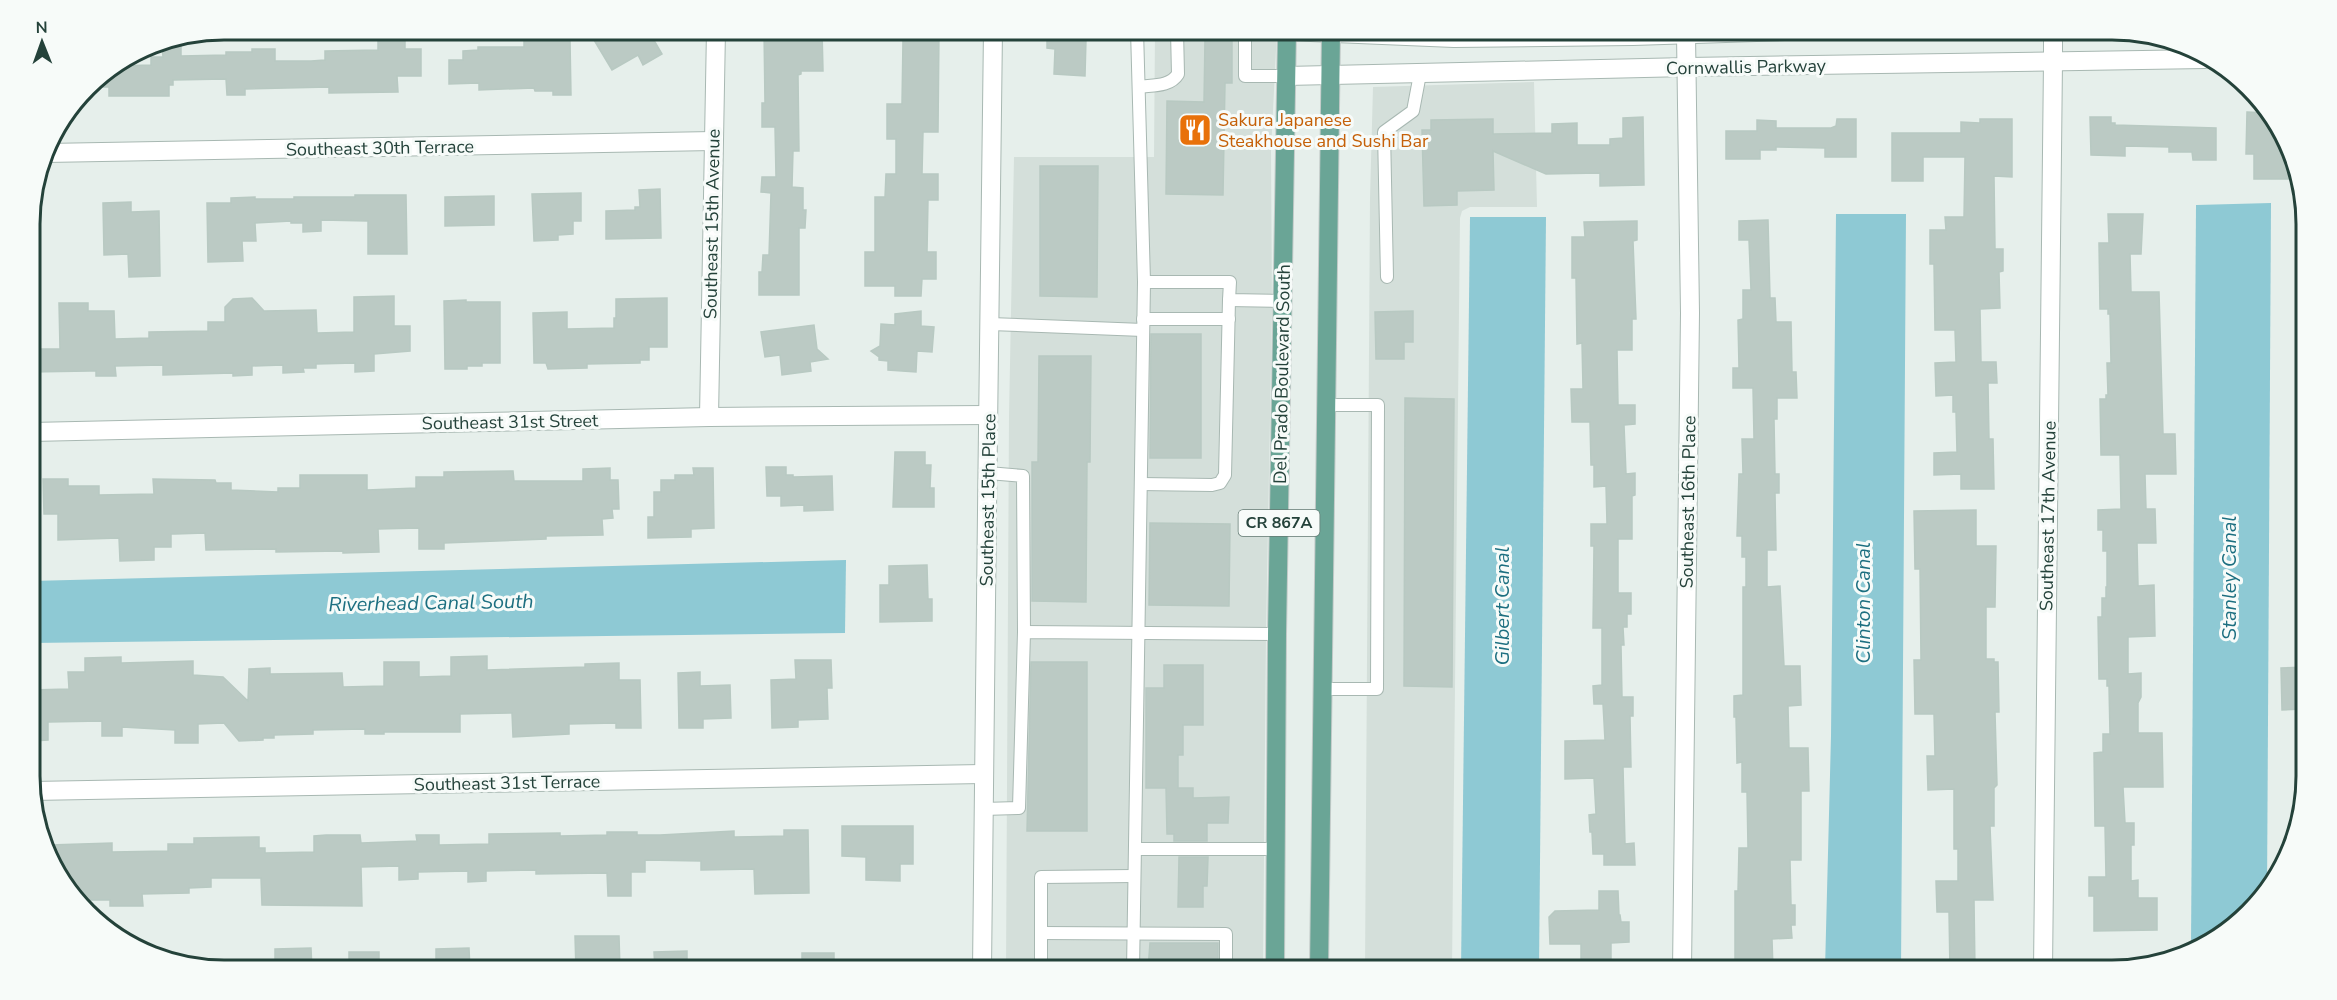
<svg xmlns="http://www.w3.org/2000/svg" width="2337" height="1000" viewBox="0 0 2337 1000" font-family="'Nunito Sans',sans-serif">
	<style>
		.built { fill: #d4dfda }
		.water { fill: #8ec9d4 }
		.building { fill: #bbcac4; stroke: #b8c9c2; stroke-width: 1.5 }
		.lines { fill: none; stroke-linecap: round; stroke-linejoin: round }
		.service-casing { stroke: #a8b8b2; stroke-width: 14 }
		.minor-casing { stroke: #a8b8b2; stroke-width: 20 }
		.tertiary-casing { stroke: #a8b8b2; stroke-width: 20 }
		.primary-casing { stroke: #c2cac8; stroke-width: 20 }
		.service { stroke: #fff; stroke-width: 12 }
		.minor { stroke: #fff; stroke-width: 18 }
		.tertiary { stroke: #fff; stroke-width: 18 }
		.primary { stroke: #6aa596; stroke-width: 18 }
		.labels { text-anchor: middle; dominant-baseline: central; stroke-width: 6; stroke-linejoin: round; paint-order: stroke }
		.shield { fill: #f7fbf9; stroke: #637a73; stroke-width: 1.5 }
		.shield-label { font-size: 16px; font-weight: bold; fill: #24423a }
		.street-label { font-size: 18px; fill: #24423a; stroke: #f7fbf9 }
		.food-label { font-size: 18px; fill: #c56008; stroke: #f7fbf9; text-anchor: start }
		.water-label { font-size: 20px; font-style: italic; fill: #1c6f80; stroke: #f7fbf9 }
		.rim { fill: none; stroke: #24423a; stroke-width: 3 }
	</style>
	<rect width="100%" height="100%" fill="#e6efeb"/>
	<g class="built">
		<polygon points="1155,30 1277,30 1271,151 1272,310 1266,634 1263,970 1006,970 1009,416 1014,157 1154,157"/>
		<polygon points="1534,82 1537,207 1470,207 1462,211 1460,218 1452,970 1365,970 1370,198 1373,87"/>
	</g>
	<g class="water">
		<polygon points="2271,203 2267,894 2221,937 2191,947 2196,205"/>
		<polygon points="1836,214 1906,214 1901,970 1825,970 1831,736"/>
		<polygon points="1470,217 1546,217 1539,970 1461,970"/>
		<polygon points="846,560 845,633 31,643 31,581"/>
	</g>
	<g class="building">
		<polygon points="600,30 648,30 662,54 643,65 638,55 612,70 591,35"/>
		<polygon points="764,30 822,30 823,71 801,71 801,74 798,75 799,151 793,151 792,187 803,188 803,210 806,210 805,228 799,228 799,295 759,295 759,272 762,272 763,255 769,255 771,193 761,192 762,177 776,177 775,127 762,127 762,103 765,103"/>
		<polygon points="915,30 938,30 939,32 938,132 923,132 922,174 938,174 938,200 928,200 927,252 936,252 936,279 922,279 921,296 895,296 895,286 865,286 865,252 875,252 875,197 885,197 886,174 896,174 896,139 887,139 887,104 902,104 903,40 915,40"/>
		<polygon points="1047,30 1077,30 1077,39 1086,39 1085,76 1054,74 1055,49 1047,48"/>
		<polygon points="1205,39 1232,39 1232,83 1225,83 1223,195 1166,194 1167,101 1204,102"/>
		<polygon points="378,40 405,40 405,49 421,49 421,76 397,76 398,92 329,93 329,87 245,89 245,95 227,95 226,79 173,80 173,85 169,85 169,96 109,96 109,87 89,87 96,78 117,66 151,65 151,57 163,57 162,46 181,45 181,56 226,55 226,52 252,52 252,49 275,49 275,61 311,61 325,60 325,51 378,50"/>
		<polygon points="524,40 570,40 571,95 553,95 553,91 535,91 534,88 479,90 479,83 449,84 449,60 463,60 463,51 478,50 478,47 524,47"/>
		<polygon points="2247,112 2268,113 2268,122 2273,122 2297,179 2254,179 2254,154 2246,154"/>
		<polygon points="1643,117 1644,185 1600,186 1600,173 1546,174 1493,151 1494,190 1457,191 1457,205 1424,206 1422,130 1431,130 1431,120 1493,119 1493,134 1552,133 1552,124 1577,123 1577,145 1610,145 1610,139 1623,138 1623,118"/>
		<polygon points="2090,117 2111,117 2111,123 2115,123 2115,125 2216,128 2216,160 2193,160 2192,152 2169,152 2169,147 2125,146 2125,156 2091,155"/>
		<polygon points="1837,119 1856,119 1856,157 1825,157 1825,148 1776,147 1776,150 1760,150 1760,159 1726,159 1726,131 1757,131 1757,120 1776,121 1776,128 1831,128 1836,126"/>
		<polygon points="1980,119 2012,119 2012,177 1994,176 1995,249 2003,249 2003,271 1999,272 2000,308 1980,309 1981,362 1996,362 1997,383 1988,383 1989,439 1993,439 1994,489 1961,489 1961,474 1934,475 1934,453 1957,452 1956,412 1953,412 1953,395 1936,396 1935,363 1956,362 1955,330 1935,330 1934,264 1930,264 1930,230 1946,230 1945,217 1964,217 1965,157 1923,157 1923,181 1892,181 1892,133 1961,133 1961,122 1980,123"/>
		<polygon points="1040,166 1098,166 1097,297 1040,296"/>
		<polygon points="660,189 661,238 606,239 606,211 635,210 635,207 640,207 639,190"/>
		<polygon points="581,193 581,221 573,221 573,234 558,235 558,240 534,241 532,194"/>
		<polygon points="355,195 406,195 407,254 368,254 368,221 321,220 321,231 303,232 303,223 291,223 291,221 255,223 256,241 242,241 243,261 208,262 207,203 231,203 231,198 255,197 255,199 294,199 294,197 355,197"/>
		<polygon points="494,196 494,225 445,226 445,197"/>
		<polygon points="131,202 131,212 159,211 160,276 129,277 128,254 104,255 103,203"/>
		<polygon points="2108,214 2143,214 2141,254 2130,254 2131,292 2159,292 2163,434 2175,434 2176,474 2145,474 2146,509 2155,509 2156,543 2137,543 2138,586 2154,585 2155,636 2128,637 2128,674 2141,673 2141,697 2138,703 2138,733 2162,733 2163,787 2123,787 2125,823 2134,823 2134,845 2131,845 2131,881 2138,880 2138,898 2157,898 2157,930 2094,931 2094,896 2089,896 2089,877 2106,877 2105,826 2095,826 2094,753 2103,752 2103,734 2110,734 2109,686 2107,686 2107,679 2099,679 2098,617 2102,617 2102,598 2106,598 2106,587 2107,587 2107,551 2103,551 2103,530 2098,530 2098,510 2121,509 2120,455 2101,455 2100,399 2106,399 2106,395 2108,395 2107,363 2111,363 2110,314 2108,314 2108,309 2100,309 2099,243 2109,243"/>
		<polygon points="1768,220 1770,298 1775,298 1776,322 1791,322 1792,372 1796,372 1797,398 1777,398 1777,419 1774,419 1775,474 1779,474 1779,493 1775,493 1776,550 1767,550 1767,587 1780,586 1784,666 1800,666 1801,705 1788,706 1789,748 1808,748 1809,791 1801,791 1801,860 1790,860 1791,905 1795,905 1795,925 1791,925 1792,938 1772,939 1773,970 1735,970 1735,891 1738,891 1739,848 1748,848 1747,792 1742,792 1742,762 1737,763 1736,717 1734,717 1734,696 1743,695 1743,587 1746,587 1746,557 1742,557 1742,536 1737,536 1739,474 1743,474 1742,439 1754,439 1753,388 1733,388 1733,368 1739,368 1738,320 1743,319 1743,290 1751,290 1749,240 1739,240 1739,221"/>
		<polygon points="1637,221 1637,240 1633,241 1636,319 1632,319 1632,350 1617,350 1618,405 1635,405 1635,424 1624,425 1626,474 1635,473 1635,495 1632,496 1632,539 1618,539 1618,593 1631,593 1631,614 1627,614 1627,627 1623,627 1624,645 1621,645 1622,697 1633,697 1633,716 1630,716 1631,767 1623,767 1625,844 1634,843 1635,865 1604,865 1604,854 1593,854 1592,832 1590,832 1589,815 1596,814 1594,778 1565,779 1565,741 1605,740 1603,704 1594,704 1593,686 1602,685 1602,628 1593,628 1594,546 1591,546 1591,524 1607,524 1606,486 1594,487 1594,465 1591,465 1590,422 1572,422 1571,389 1583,389 1582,343 1577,344 1576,278 1572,278 1572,237 1585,237 1584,222"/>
		<polygon points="394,296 394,326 410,326 410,351 374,354 374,371 355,372 355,363 316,364 316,368 303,368 304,372 283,373 283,365 252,366 252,375 233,376 233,373 163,375 163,365 115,366 116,376 96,376 96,371 90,371 31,372 31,349 60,349 59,303 88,303 88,311 114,311 115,339 149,338 149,332 208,331 208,322 225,322 225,307 233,299 252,298 264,311 316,310 317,333 354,332 354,297"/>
		<polygon points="667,298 667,347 649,347 649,360 640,360 640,363 587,364 587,368 548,369 546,363 534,363 533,313 567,312 567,329 614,328 614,318 616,318 616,299"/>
		<polygon points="466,300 466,302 500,302 500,363 482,363 482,366 467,366 467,369 445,369 444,301"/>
		<polygon points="921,311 921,326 934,327 932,352 917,351 916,372 888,370 888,361 879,360 879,357 871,351 880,346 881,324 895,325 895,314"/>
		<polygon points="1413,311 1413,342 1404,342 1404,359 1376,359 1375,312"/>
		<polygon points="814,325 817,349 828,359 810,362 811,371 782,375 780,355 765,357 761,332"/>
		<polygon points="1151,334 1201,334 1201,458 1150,458"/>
		<polygon points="1039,356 1091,356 1090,462 1087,462 1086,602 1032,601 1032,462 1038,462"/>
		<polygon points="1405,398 1454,399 1452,687 1404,686"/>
		<polygon points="895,452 925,452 925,465 931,465 930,488 934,488 934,507 893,507"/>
		<polygon points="766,467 786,467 786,475 793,475 793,477 832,476 833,510 804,511 804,505 781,506 781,496 767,496"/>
		<polygon points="610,468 610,480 618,480 619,509 612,509 613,518 602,519 603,535 546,536 546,539 444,543 444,549 419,549 419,528 378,529 379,552 343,553 343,551 276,552 276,549 206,550 205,533 175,534 171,534 171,547 154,547 154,560 120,561 119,538 58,540 58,514 44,514 43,479 68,479 68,486 99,486 99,495 154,494 153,479 215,480 216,483 231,483 231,490 278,492 278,488 300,488 300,475 367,475 367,490 416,488 416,477 444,477 444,472 513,471 514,481 583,481 583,469"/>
		<polygon points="693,468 713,468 714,528 691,529 691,537 648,538 648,517 654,517 654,492 661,492 661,480 675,480 675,475 694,475"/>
		<polygon points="1976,510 1976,546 1996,546 1995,607 1986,607 1986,659 1994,659 1994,662 1998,662 1999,712 1995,712 1997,785 1994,788 1994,826 1990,826 1993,900 1974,900 1975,970 1950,970 1949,912 1937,912 1936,881 1958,881 1958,849 1954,849 1954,789 1928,790 1927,756 1935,756 1934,714 1915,714 1914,660 1921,660 1920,569 1915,569 1914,511"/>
		<polygon points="1150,523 1230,524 1229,606 1149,605"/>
		<polygon points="927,565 928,599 932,599 932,621 880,622 880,585 889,585 889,566"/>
		<polygon points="487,656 487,670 585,667 585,664 619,663 619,680 640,680 641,728 616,728 616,723 569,724 569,734 513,737 512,713 460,714 460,732 384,732 384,734 365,734 365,729 313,730 313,734 274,735 274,738 263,738 263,740 239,741 224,723 198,724 198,743 175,743 175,730 122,727 122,736 102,736 102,721 48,722 48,740 32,741 31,690 69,689 68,672 85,672 85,658 121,657 121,663 193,661 193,675 223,677 248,701 249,669 270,668 270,674 342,673 343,687 384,686 384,662 419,662 419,677 451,676 451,657"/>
		<polygon points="795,660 831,660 832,688 827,688 828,719 798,720 798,727 772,728 771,680 796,679"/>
		<polygon points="1031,662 1087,662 1087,831 1027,831"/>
		<polygon points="1164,665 1203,665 1203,725 1183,725 1183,755 1178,755 1178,788 1193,788 1193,798 1229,797 1228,823 1207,823 1207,841 1174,841 1174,834 1167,834 1166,788 1146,788 1146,688 1164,688"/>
		<polygon points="2307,667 2307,699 2302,699 2302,709 2282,710 2281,668"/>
		<polygon points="700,672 700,686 730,685 731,718 703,719 703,728 679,728 678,673"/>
		<polygon points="842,826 913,826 913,864 900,864 900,881 866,880 866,857 842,856"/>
		<polygon points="784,830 808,830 809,893 755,894 754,869 701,870 701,861 645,860 645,872 631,872 631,896 608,896 607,873 536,874 536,870 486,871 486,881 468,882 468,871 418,872 418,879 399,880 399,866 361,867 362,906 262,905 261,878 211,878 211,887 189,888 189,893 142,894 143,906 110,906 110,900 78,900 70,894 50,845 112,843 112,852 168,851 168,844 194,844 194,838 259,837 259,848 265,848 265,853 314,852 314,836 326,835 360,835 361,843 417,841 416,835 439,835 439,845 489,844 489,834 560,833 560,836 607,835 607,832 637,832 637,835 660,835 734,831 734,837 784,836"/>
		<polygon points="1179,857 1208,857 1207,886 1203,886 1203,907 1178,907"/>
		<polygon points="1599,891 1618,891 1619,915 1620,915 1621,922 1629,922 1629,942 1611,943 1611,970 1581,970 1581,944 1550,944 1549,917 1555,911 1599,910"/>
		<polygon points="575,936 619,936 620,970 576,970"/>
		<polygon points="1150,943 1218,943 1218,970 1148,970"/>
		<polygon points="311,948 312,970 275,970 275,949"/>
		<polygon points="469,948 470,970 436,970 436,949"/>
		<polygon points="687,951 687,970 655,970 654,952"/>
		<rect x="349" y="952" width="30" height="18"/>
		<rect x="802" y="953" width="32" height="17"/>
	</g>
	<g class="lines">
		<g class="service-casing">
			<g id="service">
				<polyline points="1137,31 1287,31"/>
				<polyline points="1245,31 1245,76 1286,76"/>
				<path d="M1139,87C1152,85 1170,87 1178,74L1177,31"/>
				<polyline points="1387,277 1384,132 1413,111 1420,74"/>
				<polyline points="1144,282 1230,282 1229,300 1283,301"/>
				<polyline points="1143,319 1229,319"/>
				<polyline points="990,324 1143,330"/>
				<polyline points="988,473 1023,476 1024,632"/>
				<polyline points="1141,484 1212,485 1220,483 1225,475 1229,300"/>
				<polyline points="1322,689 1377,689 1378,405 1325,405"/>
				<polyline points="983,809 1019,808 1024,632 1277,634"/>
				<polyline points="1135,849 1276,849"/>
				<polyline points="1041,933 1226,934 1226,970"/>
				<polyline points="1041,970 1041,877 1134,876"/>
				<polyline points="1133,970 1144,282 1137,30"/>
			</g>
		</g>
		<g class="minor-casing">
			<g id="minor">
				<polyline points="46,153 713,141"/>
				<polyline points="709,417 716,30"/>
				<polyline points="31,432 709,417 988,415"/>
				<polyline points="32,791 982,774"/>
				<path d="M982,970C985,657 989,343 993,30"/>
				<polyline points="1682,970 1690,313 1686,35"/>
				<polyline points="2043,970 2053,61"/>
			</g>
		</g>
		<g class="tertiary-casing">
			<g id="tertiary">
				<polyline points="1287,31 1454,38 1633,36 1814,30"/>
				<polyline points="2053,61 2053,30"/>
				<polyline points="1286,76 1688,67 2205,59"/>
			</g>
		</g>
		<g class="primary-casing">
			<g id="primary">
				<polyline points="1275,970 1277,634 1287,30"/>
				<polyline points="1319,970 1331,30"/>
			</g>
		</g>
		<use href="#service" class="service"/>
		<use href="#minor" class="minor"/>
		<use href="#tertiary" class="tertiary"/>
		<use href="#primary" class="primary"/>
	</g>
	<defs>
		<g id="restaurant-square" transform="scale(1.725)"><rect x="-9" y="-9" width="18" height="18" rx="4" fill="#e8710a" stroke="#f7fbf9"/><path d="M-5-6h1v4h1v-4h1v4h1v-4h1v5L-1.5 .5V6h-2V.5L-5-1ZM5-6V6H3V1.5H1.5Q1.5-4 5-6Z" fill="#fff"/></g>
	</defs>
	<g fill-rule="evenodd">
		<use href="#restaurant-square" x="1195" y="130"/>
	</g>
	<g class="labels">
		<rect class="shield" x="1238.5" y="510" width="81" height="26" rx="4.5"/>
		<g class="shield-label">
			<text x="1279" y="523">CR 867A</text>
		</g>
		<g class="street-label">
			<text transform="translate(1746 67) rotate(-1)">Cornwallis Parkway</text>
			<text transform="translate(380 148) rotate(-1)">Southeast 30th Terrace</text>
			<text transform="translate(712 224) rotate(-89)">Southeast 15th Avenue</text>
			<text transform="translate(1282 374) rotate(-89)">Del Prado Boulevard South</text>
			<text transform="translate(510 422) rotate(-1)">Southeast 31st Street</text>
			<text transform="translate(988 500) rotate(-89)">Southeast 15th Place</text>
			<text transform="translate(1688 502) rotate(-89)">Southeast 16th Place</text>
			<text transform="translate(2048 516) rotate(-89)">Southeast 17th Avenue</text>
			<text transform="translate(507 783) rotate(-1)">Southeast 31st Terrace</text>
		</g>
		<g class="food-label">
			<text x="1218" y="120">Sakura Japanese<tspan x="1218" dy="21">Steakhouse and Sushi Bar</tspan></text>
		</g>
		<g class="water-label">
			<text transform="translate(2229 578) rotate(-90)">Stanley Canal</text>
			<text transform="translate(431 603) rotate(-1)">Riverhead Canal South</text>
			<text transform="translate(1863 603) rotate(-90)">Clinton Canal</text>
			<text transform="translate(1502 606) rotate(-90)">Gilbert Canal</text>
		</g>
	</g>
	<path d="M0 0H2337V1000H0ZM224 40H2112A184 184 0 0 1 2296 224V776A184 184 0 0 1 2112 960H224A184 184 0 0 1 40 776V224A184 184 0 0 1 224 40Z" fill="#f7fbf9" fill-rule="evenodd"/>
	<path class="rim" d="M224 40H2112A184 184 0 0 1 2296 224V776A184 184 0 0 1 2112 960H224A184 184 0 0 1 40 776V224A184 184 0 0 1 224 40Z"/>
	<g transform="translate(42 42) rotate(359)" stroke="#f7fbf9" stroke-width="4.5" paint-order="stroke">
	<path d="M0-4.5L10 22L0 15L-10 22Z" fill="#24423a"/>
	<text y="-9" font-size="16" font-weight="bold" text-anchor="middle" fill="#24423a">N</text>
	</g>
</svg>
